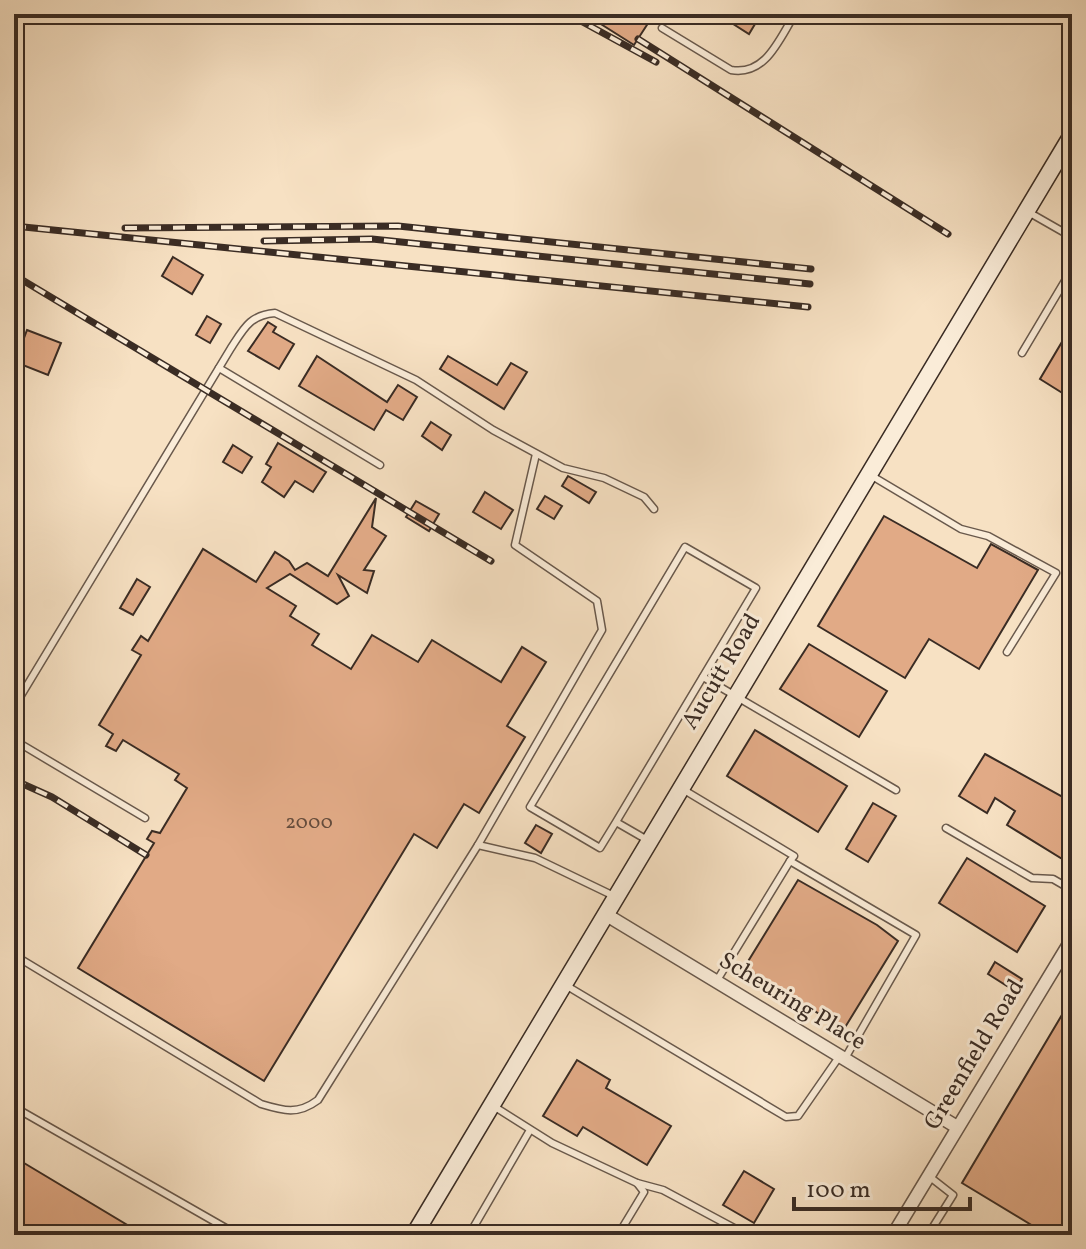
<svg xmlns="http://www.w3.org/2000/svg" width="1086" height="1249" viewBox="0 0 1086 1249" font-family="Vollkorn,serif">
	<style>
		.building { fill: #e1aa86; stroke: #3a2c24; stroke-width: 2 }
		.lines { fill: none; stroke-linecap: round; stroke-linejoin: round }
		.lane-casing { stroke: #69594c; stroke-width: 9 }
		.street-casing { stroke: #69594c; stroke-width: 15 }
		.secondary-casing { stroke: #3a2c24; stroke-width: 19 }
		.lane { stroke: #faecd8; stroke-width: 6 }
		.street { stroke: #faecd8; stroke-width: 12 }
		.secondary { stroke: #faecd8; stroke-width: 16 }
		.rail-casing { stroke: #3a2c24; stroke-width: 7 }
		.rail { stroke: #faecd8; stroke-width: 4; stroke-dasharray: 12; stroke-linecap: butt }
		.labels { text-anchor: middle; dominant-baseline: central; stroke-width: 6; stroke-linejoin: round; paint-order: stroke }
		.number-label { font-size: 20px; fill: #644c3c }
		.street-label { font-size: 24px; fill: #3a2c24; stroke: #faecd8 }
	</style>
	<rect width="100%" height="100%" fill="#f7e1c3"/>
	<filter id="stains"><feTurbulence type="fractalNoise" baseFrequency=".0025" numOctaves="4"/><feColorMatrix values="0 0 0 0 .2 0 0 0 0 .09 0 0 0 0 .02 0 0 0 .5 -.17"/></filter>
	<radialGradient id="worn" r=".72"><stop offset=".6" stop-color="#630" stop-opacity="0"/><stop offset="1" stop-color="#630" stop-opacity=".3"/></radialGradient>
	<g class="building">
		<polygon points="585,14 654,14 634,45"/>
		<polygon points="735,14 761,14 749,34 730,22"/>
		<polygon points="173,257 203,275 192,294 162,276"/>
		<polygon points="207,316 221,324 210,343 196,335"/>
		<polygon points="268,322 276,327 273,332 294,344 279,369 248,351"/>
		<polygon points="1072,325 1072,399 1040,379"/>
		<polygon points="27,330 61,343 48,375 15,362"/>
		<polygon points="317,356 387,402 398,385 417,397 403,420 386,410 374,430 299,386"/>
		<polygon points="448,356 497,385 511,363 527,372 504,409 440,369"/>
		<polygon points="431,422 451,435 442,450 422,436"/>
		<polygon points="278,443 326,472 313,492 295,481 284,497 262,482 271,467 266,464"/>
		<polygon points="233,445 252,457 242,473 223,462"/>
		<polygon points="568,476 596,492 589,503 562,486"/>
		<polygon points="485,492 513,510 501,529 473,512"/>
		<polygon points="545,496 562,506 554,519 537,509"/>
		<polygon points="376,498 372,527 386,536 364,570 374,571 367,593 338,575 349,596 337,604 290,574 267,588 296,606 290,616 319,634 312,645 351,669 372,635 418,662 432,640 501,682 522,647 546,662 507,726 525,737 479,813 464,804 437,848 414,834 264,1081 78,968 154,843 147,839 152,831 160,833 187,788 175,780 179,774 123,740 116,751 106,746 113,734 99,725 141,655 132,650 141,636 148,641 203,549 256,582 275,552 289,561 295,570 307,563 328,576"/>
		<polygon points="416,501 439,514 429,531 406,517"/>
		<polygon points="884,516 977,568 991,544 1038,570 979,669 929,639 905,678 818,626"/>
		<polygon points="137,579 150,587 133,615 120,608"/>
		<polygon points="809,644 887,691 859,737 780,689"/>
		<polygon points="755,730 847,786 818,832 727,776"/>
		<polygon points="985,754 1072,802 1072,865 1007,825 1015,811 995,798 987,813 959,796"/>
		<polygon points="873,803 896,816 868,862 846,849"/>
		<polygon points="536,825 552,834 541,853 525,843"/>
		<polygon points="967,858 1045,906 1017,952 939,903"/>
		<polygon points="798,880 877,925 898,941 844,1029 744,968"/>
		<polygon points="995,962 1022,979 1015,991 988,974"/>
		<polygon points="1072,998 1072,1235 1048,1235 962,1183"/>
		<polygon points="577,1060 610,1080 606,1088 671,1126 647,1165 583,1127 577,1136 543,1116"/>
		<polygon points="14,1157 144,1235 39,1235 14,1220"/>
		<polygon points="744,1171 774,1189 754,1223 723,1205"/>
	</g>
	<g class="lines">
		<g class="lane-casing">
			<g id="lane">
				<path d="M662,28L731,70C766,76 779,39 795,14"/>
				<polyline points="1030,213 1072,237"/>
				<polyline points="1022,353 1072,269"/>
				<polyline points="219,368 380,465"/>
				<polyline points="872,476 961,529 988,536 1056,573 1007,652"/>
				<polyline points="703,677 896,790"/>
				<path d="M14,707L231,348C244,328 250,315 275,313L416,380L493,430L563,468L604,478L644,497L654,509"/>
				<polyline points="14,740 145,818"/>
				<polyline points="684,790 794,856 790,861"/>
				<polyline points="616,822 756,588 685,547 530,807 600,848 616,822 649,841"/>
				<polyline points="946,828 1032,878 1053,879 1072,890"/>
				<polyline points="478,845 602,630 597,601 515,545 536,454"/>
				<path d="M14,955L261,1104C284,1111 298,1115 318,1100L478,845L535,858L616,897"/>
				<polyline points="716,982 790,861 916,935 844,1060"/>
				<polyline points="567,986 786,1117 798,1116 839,1057"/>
				<polyline points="14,1107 238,1235"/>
				<polyline points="495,1107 552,1143 637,1183 644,1192 618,1235"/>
				<polyline points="637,1183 663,1190 747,1235"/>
				<polyline points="469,1235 530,1130"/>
				<polyline points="928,1235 953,1195 930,1177"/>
			</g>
		</g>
		<g class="street-casing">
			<g id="street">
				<polyline points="605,914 957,1127"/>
				<polyline points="893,1235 1072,939"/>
			</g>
		</g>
		<g class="secondary-casing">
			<polyline id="secondary" points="414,1235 1072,135"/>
		</g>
		<use href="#lane" class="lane"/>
		<use href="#street" class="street"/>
		<use href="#secondary" class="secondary"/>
		<g class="rail-casing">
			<g id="rail">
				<polyline points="568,14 656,62"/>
				<polyline points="638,39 948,234"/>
				<polyline points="14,226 808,307"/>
				<polyline points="125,228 398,226 811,269"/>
				<polyline points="264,241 372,239 810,284"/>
				<polyline points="14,275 491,561"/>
				<polyline points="14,780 52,797 146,855"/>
			</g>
		</g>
		<use href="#rail" class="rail"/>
	</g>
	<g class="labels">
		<g class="number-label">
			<text x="309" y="823">2000</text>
		</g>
		<g class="street-label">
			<text transform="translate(722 672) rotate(-59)">Aucutt Road</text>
			<text transform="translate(792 1002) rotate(31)">Scheuring Place</text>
			<text transform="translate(975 1055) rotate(-59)">Greenfield Road</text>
		</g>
	</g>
	<rect width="1086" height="1249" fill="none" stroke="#f7e1c3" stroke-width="48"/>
	<rect x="16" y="16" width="1054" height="1217" fill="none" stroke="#3a2c24" stroke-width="4"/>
	<rect x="24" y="24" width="1038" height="1201" fill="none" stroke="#3a2c24" stroke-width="2"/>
	<path d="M794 1197v12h176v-12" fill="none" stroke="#3a2c24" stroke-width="4"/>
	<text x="806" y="1197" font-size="24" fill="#3a2c24" stroke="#faecd8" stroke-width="6" paint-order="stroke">100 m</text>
	<rect width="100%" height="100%" filter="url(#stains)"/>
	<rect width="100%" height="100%" fill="url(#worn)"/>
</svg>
